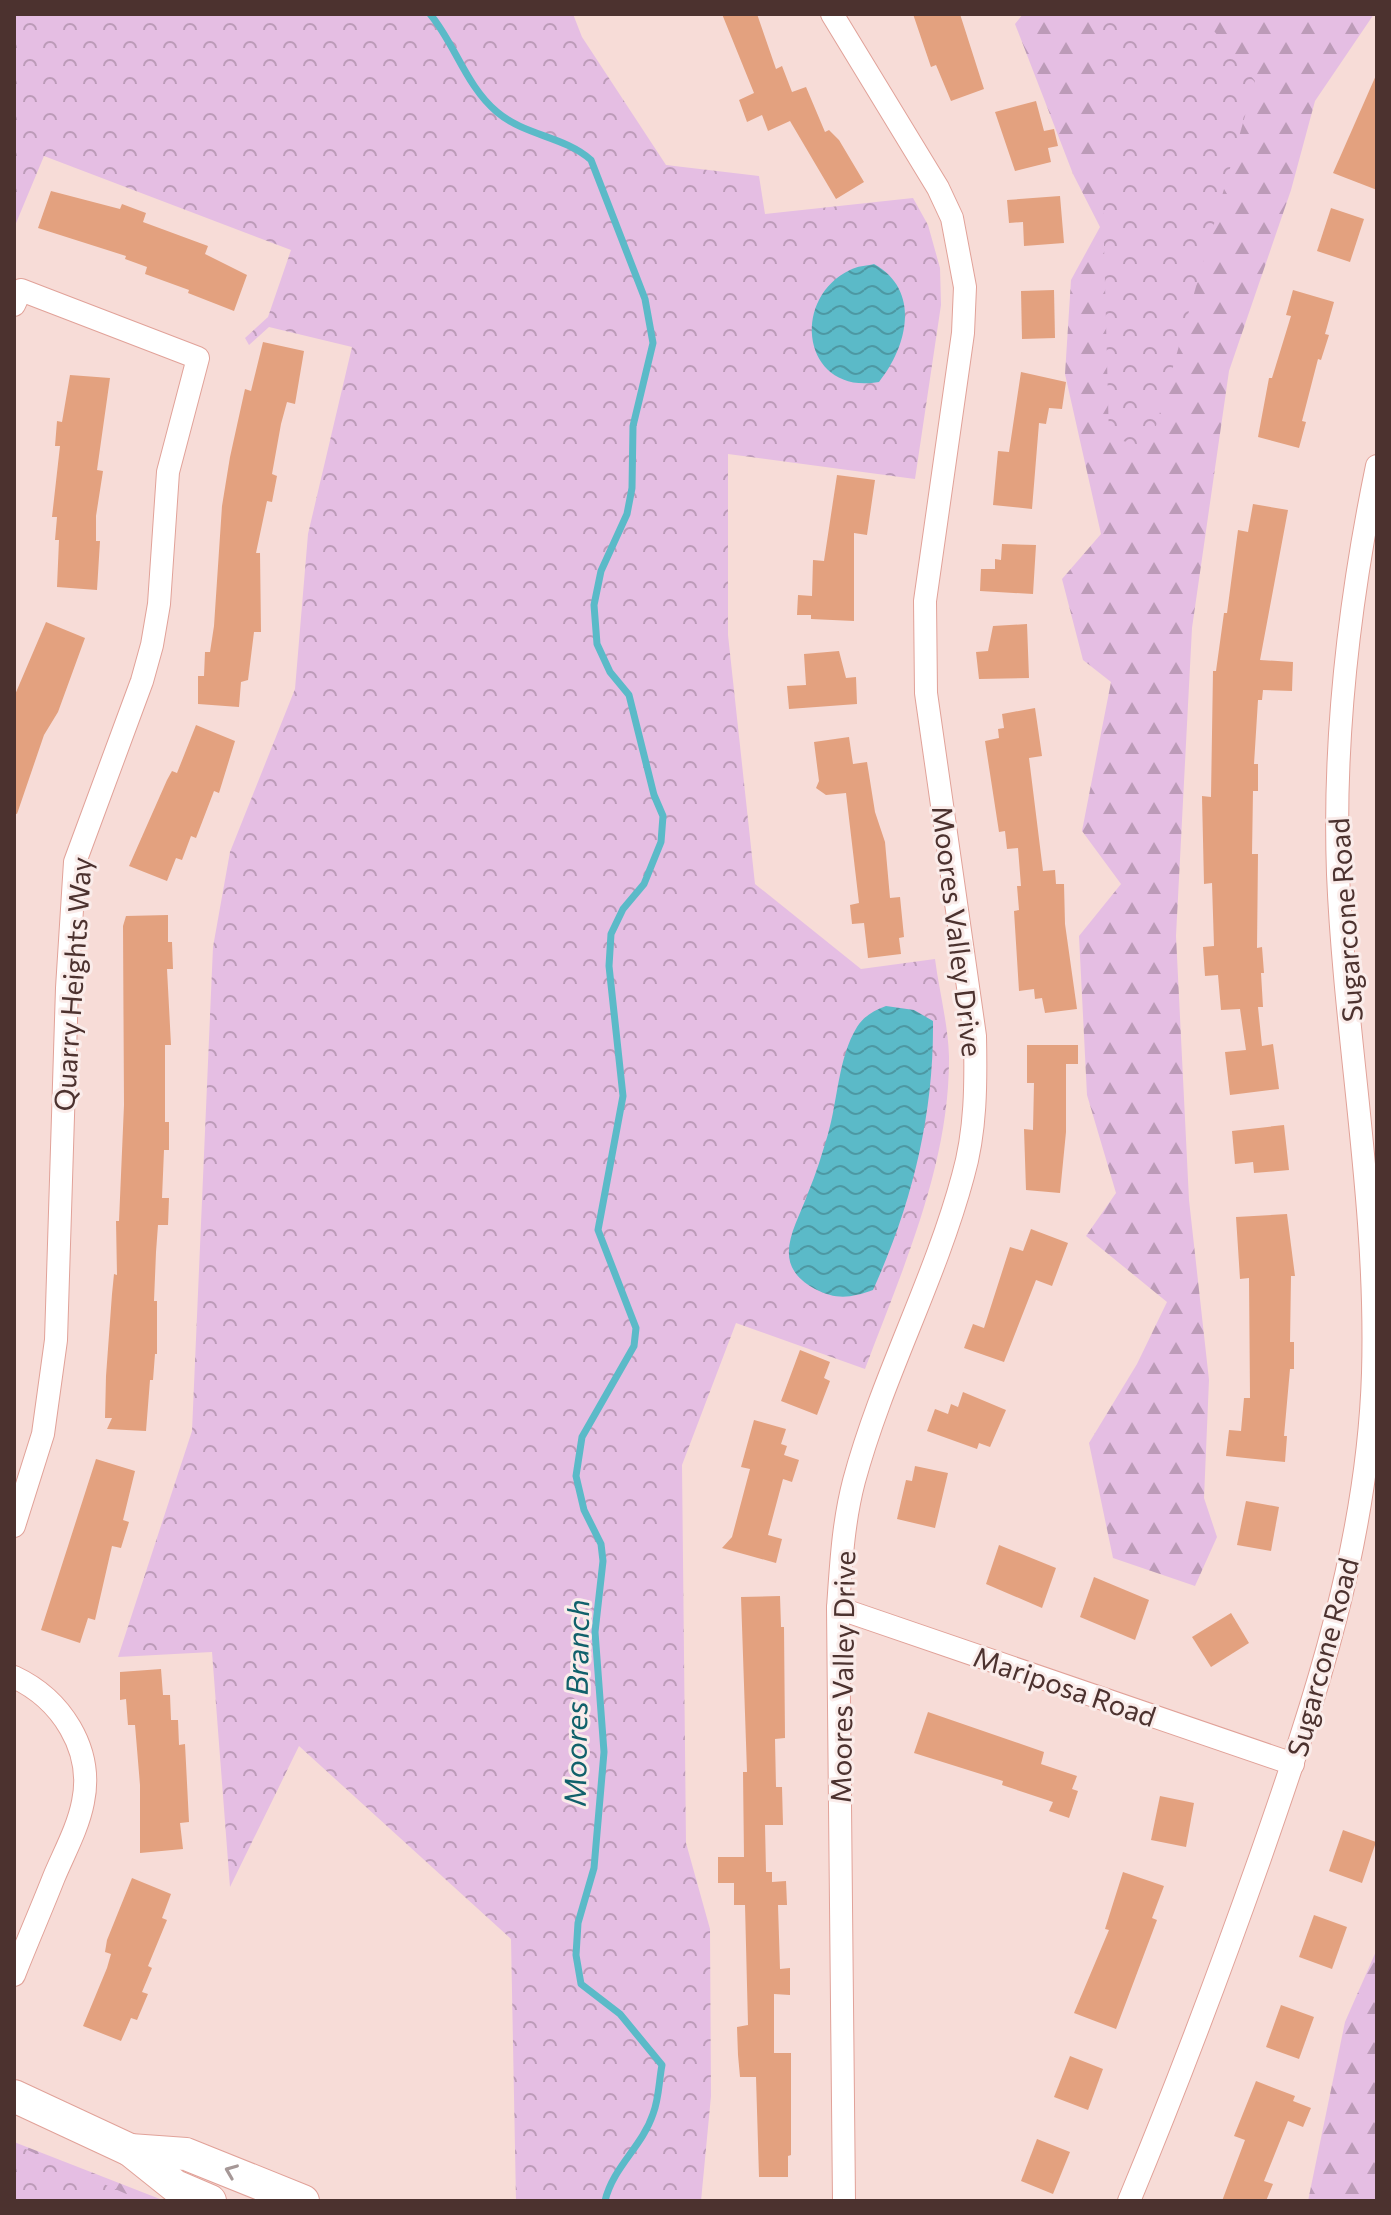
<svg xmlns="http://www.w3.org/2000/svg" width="1391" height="2215" viewBox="0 0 1391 2215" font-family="Commissioner,sans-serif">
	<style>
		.forest { fill: url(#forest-firs) }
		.park { fill: url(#park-crowns) }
		.water { fill: url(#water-waves) }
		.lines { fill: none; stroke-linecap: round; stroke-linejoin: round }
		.stream { stroke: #5bbac8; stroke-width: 7 }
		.building { fill: #e3a17f }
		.street-casing { stroke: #e1a299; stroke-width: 24 }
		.secondary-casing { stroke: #e1a299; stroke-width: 34 }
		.street { stroke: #fff; stroke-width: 22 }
		.secondary { stroke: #fff; stroke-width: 32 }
		.oneway { stroke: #a69897 }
		.labels { text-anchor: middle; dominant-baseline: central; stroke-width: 6; stroke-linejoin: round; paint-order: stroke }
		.street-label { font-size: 28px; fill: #4c322f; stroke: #faecea }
		.water-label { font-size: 30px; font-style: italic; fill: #11616b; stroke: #faecea }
	</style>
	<defs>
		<pattern id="forest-firs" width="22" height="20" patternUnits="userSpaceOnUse" patternTransform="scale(2)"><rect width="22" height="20" fill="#e5bee3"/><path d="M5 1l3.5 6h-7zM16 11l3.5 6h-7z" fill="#bc9bb8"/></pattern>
		<pattern id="park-crowns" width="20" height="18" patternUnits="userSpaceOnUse" patternTransform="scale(2)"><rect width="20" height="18" fill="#e5bee3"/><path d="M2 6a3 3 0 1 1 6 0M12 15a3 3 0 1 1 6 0" fill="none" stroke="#bc9bb8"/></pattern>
		<pattern id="water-waves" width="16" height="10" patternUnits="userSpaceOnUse" patternTransform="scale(2)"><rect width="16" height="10" fill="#5bbac8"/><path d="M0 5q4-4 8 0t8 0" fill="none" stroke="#4d98a3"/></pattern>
	</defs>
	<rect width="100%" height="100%" fill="#f7dcd7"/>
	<g class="forest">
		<polygon points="1023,14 1374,14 1315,101 1291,190 1229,371 1192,628 1176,936 1189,1200 1209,1380 1204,1498 1217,1537 1195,1586 1113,1558 1089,1443 1137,1364 1167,1302 1086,1236 1116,1193 1087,1095 1079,936 1121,884 1082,831 1111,682 1083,660 1062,579 1101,534 1065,374 1071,280 1100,227 1073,174 1015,24"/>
		<polygon points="1377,1949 1377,2201 1308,2201 1345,2022"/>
		<polygon points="14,2142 165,2201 14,2201"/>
	</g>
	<g class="park">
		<path d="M14,14H573L582,37L666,165L759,176L765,214L913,198L928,225L940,268L941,305L915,479L728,454V635L755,884L861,969L935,959C939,990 948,1024 949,1056C950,1165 902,1270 865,1369L736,1323L682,1465L686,1843L710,1929L711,2096L701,2201H516L511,1939L299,1746L230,1887L212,1652L118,1657L192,1431L213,947L230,852L295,689L308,534L352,347L269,327L249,345L245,338L268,317L291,250L44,156L14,228Z"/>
		<polygon points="1098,14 1200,14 1255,81 1150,447 1109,438"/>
		<polygon points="14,2144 142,2201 14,2201"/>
	</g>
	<g class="water">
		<path d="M874,264C921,290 908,346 879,382C803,396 789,299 850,270C857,266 866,266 874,264Z"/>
		<path d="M886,1006L914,1010L933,1021C934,1115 912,1204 873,1290C851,1298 836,1300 815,1289C769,1264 795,1229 808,1193C816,1174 822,1154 828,1134C838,1100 838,1058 857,1027C864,1016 873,1011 886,1006Z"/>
	</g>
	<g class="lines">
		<path class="stream" d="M430,14C455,44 466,86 497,112C525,136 564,136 591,160L645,299L653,343L633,426L632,488L627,514L601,571L594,605L597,644L610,672L629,695L654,795L663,816L661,842L644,884L623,909L611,934L609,966L623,1096L598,1230L636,1328L634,1346L582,1437L576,1476L584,1510L601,1544L603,1561L595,1632L604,1752L594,1868L578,1923L576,1955L581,1984L620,2014L662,2065C659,2080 659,2099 653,2114C642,2147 613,2167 605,2201"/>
	</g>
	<g class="building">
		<polygon points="722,14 757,14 776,69 782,66 792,92 806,87 825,132 829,130 839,140 864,182 836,199 790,121 768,131 762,115 747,122 739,100 754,93"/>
		<polygon points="913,14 960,14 984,89 951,101 936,65 931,67"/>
		<polygon points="1377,73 1377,190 1333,173"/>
		<polygon points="1036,101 1044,131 1054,129 1058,146 1048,148 1051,162 1015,171 995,112"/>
		<polygon points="51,191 120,209 122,204 146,213 143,222 208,246 205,254 247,275 234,311 188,293 189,290 145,274 147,267 125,259 126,256 38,228"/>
		<polygon points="1060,196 1064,243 1024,246 1023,222 1009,223 1007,200"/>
		<polygon points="1331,208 1364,219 1350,262 1317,251"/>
		<polygon points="1054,290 1055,338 1022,339 1021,291"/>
		<polygon points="1293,290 1334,302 1325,334 1329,335 1321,360 1318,359 1302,421 1306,422 1299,448 1258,437 1269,378 1272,378 1291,316 1286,315"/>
		<polygon points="263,342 304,351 295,404 287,402 281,424 272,474 277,476 272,502 267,501 256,553 260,553 261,632 254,632 248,680 241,682 239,707 198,704 198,676 204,676 205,652 210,652 214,626 222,506 230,457 245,389 251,391"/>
		<polygon points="1021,372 1066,382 1062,409 1049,408 1046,424 1039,423 1032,509 993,505 998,451 1009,452"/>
		<polygon points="70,375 110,378 97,470 103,471 96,516 96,541 100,541 97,590 57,587 59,540 55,540 57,517 52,517 60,446 55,446 57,421 62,422"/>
		<polygon points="837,475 875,480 867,535 854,533 854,621 811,619 811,615 797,615 798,595 812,596 813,560 824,561"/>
		<polygon points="1253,504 1288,510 1260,660 1293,662 1292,691 1263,690 1262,700 1258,700 1254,764 1258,764 1258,791 1253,791 1252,854 1258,854 1257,948 1262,947 1264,973 1261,973 1263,1007 1258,1007 1262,1046 1273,1044 1279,1089 1230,1095 1225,1052 1246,1050 1240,1009 1221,1010 1218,975 1205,976 1203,947 1214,946 1212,883 1204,884 1202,796 1211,797 1213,671 1216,671 1224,613 1227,613 1238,530 1248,532"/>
		<polygon points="1002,544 1036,545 1033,594 980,591 981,569 995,569 995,559 1001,560"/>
		<polygon points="46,622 85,638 58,712 44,735 17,814 14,813 14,697"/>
		<polygon points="1027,624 1029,678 979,679 976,652 988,651 993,626"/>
		<polygon points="839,651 846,678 856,677 857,704 789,709 787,686 806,685 804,654"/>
		<polygon points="1035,708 1042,756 1029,758 1043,871 1055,870 1056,884 1064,884 1065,924 1077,1009 1045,1013 1042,998 1035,999 1034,989 1019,991 1014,911 1019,910 1017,886 1021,886 1018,848 1007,849 1005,831 999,832 985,741 999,738 998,729 1004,728 1002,714"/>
		<polygon points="196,725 235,741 219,793 214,791 196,838 191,836 182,860 176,858 167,881 129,866 167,780 172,771 177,773"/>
		<polygon points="849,737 853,764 867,762 875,812 885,842 890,898 900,897 904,937 899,938 901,954 868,958 864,923 852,924 850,905 859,903 846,793 826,795 816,788 819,781 814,742"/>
		<polygon points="168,915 168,942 172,942 173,969 167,969 171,1045 165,1045 165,1122 169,1122 169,1150 164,1150 162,1198 169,1198 168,1225 158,1225 156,1252 154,1301 157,1301 157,1354 155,1354 153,1380 150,1380 146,1431 107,1429 112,1418 105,1418 106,1376 112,1294 114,1274 117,1275 116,1221 119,1221 124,1105 123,926 126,916"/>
		<polygon points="1027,1045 1078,1045 1078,1064 1066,1064 1066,1132 1060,1193 1026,1190 1024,1129 1033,1130 1034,1083 1027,1083"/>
		<polygon points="1284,1125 1289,1170 1254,1173 1253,1162 1235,1164 1232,1131"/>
		<polygon points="1287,1214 1295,1276 1291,1276 1290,1342 1294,1342 1294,1369 1290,1369 1284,1436 1287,1436 1285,1462 1226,1456 1229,1430 1241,1431 1244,1398 1250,1398 1249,1278 1240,1279 1236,1217"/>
		<polygon points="1031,1229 1068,1243 1052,1286 1036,1280 1004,1362 964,1348 973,1324 984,1328 1010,1247 1023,1251"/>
		<polygon points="800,1350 830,1362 824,1378 830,1381 817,1415 781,1401"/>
		<polygon points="963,1392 1006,1410 990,1447 979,1443 977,1449 927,1431 935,1409 948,1414 951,1404 958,1407"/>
		<polygon points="754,1420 786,1429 781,1444 787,1446 784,1455 799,1460 792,1482 783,1479 768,1535 782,1539 776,1563 722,1548 732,1537 750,1469 741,1467"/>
		<polygon points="96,1459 135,1471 123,1520 129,1522 121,1548 112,1546 95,1620 88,1618 80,1643 41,1630"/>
		<polygon points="915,1466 948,1473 935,1528 897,1519 906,1480 912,1481"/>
		<polygon points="1246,1501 1279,1507 1271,1551 1237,1545"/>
		<polygon points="999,1545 1056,1568 1042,1608 986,1584"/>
		<polygon points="1094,1577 1149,1600 1135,1640 1080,1617"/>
		<polygon points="780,1596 781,1627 784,1627 785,1738 775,1739 776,1787 782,1787 783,1825 765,1825 766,1872 772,1872 772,1882 786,1881 787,1905 778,1905 780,1969 790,1968 790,1995 774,1994 774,2053 791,2053 791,2155 788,2156 788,2177 759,2177 756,2077 740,2077 738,2055 737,2027 748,2025 745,1905 734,1905 734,1883 718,1883 718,1857 744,1857 743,1772 747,1772 741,1597"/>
		<polygon points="1231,1613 1249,1643 1211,1667 1192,1637"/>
		<polygon points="161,1669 163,1695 170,1695 171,1720 178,1720 179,1745 185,1744 189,1822 180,1823 183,1849 140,1853 140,1785 135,1725 128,1725 126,1699 120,1700 120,1672"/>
		<polygon points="928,1712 1044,1752 1041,1764 1077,1776 1072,1789 1078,1791 1069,1818 1049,1811 1053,1802 1002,1785 1003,1781 914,1753"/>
		<polygon points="1160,1796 1194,1803 1186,1847 1151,1840"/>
		<polygon points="1343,1830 1376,1842 1362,1883 1329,1871"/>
		<polygon points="1123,1872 1164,1886 1152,1918 1157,1920 1116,2029 1074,2013 1109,1930 1105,1929"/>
		<polygon points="132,1878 171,1894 162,1918 167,1920 148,1966 152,1968 142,1992 148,1994 137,2020 131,2018 121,2041 83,2026 107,1968 111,1954 105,1952 107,1940"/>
		<polygon points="1314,1915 1347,1927 1332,1969 1299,1957"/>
		<polygon points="1281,2005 1314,2017 1299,2059 1266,2047"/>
		<polygon points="1070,2056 1103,2069 1088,2110 1054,2097"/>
		<polygon points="1256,2081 1295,2096 1293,2101 1311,2108 1303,2127 1288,2121 1264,2181 1273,2184 1266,2201 1222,2201 1245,2140 1234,2136"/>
		<polygon points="1037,2139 1070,2152 1053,2194 1021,2181"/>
	</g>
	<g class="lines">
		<g class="street-casing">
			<g id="street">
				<path d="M832,14L938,188L952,218L965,287L963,333L925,601L926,693L975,1036C976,1083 976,1131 963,1176C935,1280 882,1377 854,1481C843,1523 841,1565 838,1608L844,2201"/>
				<polyline points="14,305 21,290 198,358 168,472 159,604 152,645 142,681 75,862 67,988 56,1340 43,1434 14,1526"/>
				<polyline points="838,1608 1293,1764"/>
				<path d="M14,1677C61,1699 94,1749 83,1802C78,1828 64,1853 54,1877C41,1910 27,1942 14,1975"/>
				<path d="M1129,2201C1176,2088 1219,1974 1260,1858C1315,1701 1368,1541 1373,1373C1378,1205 1345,1041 1338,874C1333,735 1349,601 1377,466"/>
			</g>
		</g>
		<g class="secondary-casing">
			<g id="secondary">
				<polyline points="14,2096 130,2150 175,2186 210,2201"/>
				<polyline points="130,2150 186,2154 303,2201"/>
			</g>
		</g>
		<use href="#street" class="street"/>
		<use href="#secondary" class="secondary"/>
	</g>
	<defs><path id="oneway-chevron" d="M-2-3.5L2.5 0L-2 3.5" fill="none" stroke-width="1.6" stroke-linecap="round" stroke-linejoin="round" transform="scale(2)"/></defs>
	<use class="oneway" href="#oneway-chevron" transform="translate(231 2171) rotate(-158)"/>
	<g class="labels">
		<g class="street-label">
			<text transform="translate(1345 920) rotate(-94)">Sugarcone Road</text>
			<text transform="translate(958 931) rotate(83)">Moores Valley Drive</text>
			<text transform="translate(72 984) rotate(-86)">Quarry Heights Way</text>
			<text transform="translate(1322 1657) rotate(-75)">Sugarcone Road</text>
			<text transform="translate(842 1677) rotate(-89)">Moores Valley Drive</text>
			<text transform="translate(1065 1686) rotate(19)">Mariposa Road</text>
		</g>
		<g class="water-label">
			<text transform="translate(575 1703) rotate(-89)">Moores Branch</text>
		</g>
	</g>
	<rect width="1391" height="2215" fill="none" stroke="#4c322f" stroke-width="32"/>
</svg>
